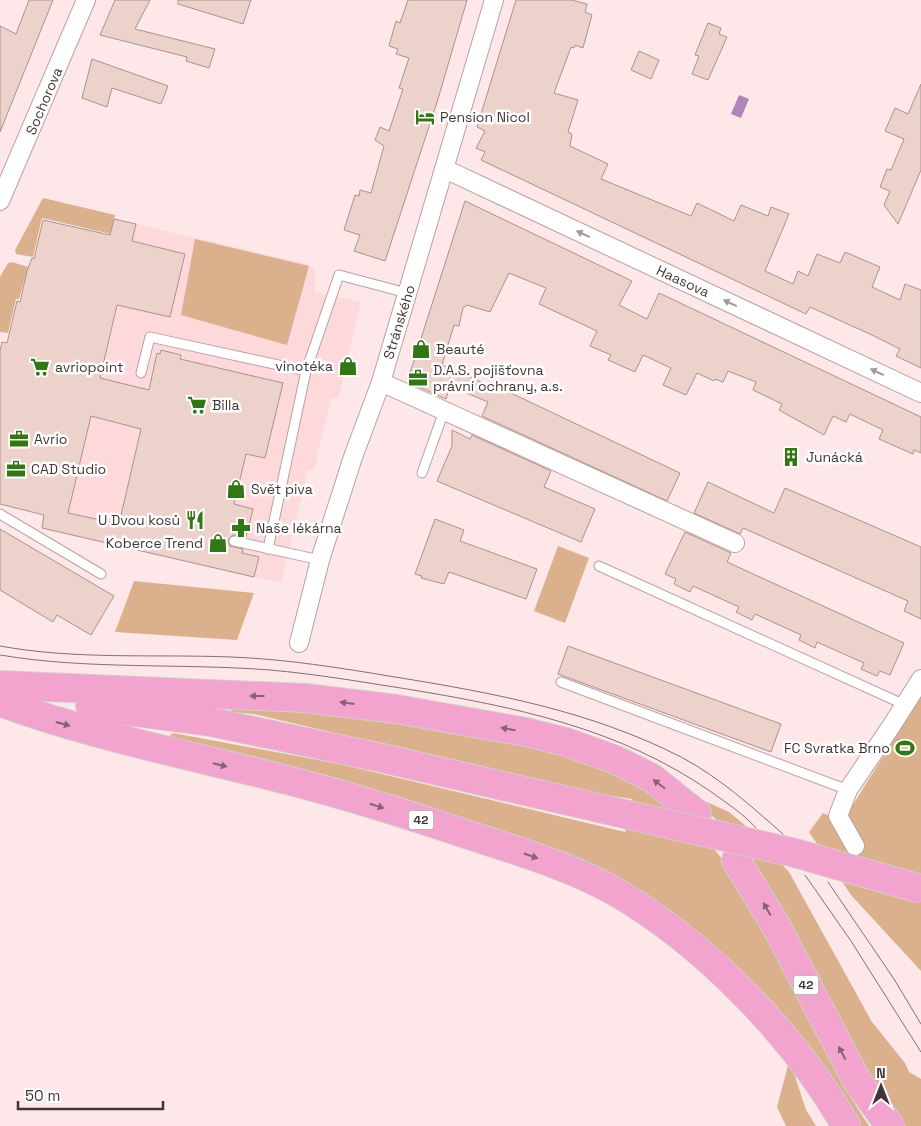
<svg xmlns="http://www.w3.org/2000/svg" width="921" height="1126" viewBox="0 0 921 1126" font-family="'Space Grotesk',sans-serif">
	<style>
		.built { fill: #fdd9dc }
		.green { fill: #dbb18d }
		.water { fill: #b084b8 }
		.building { fill: #ecd2ca; stroke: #ab928b; fill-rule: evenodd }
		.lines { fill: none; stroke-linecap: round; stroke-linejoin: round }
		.service-casing { stroke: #baa0a2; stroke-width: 11 }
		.minor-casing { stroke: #baa0a2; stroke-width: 20 }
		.trunk-casing { stroke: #d1cfcf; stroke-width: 30 }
		.service { stroke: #fff; stroke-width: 9 }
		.minor { stroke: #fff; stroke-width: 18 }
		.trunk { stroke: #f2a3ce; stroke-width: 28 }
		.tram { stroke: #807172; stroke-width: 1 }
		.trunk-bridge-casing { stroke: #d1cfcf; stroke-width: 30; stroke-linecap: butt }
		.trunk-bridge { stroke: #f2a3ce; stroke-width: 28 }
		.oneway { fill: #a09a9b }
		.oneway2 { fill: #886273 }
		.labels { text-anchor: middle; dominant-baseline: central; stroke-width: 5; stroke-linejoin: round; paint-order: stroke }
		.shield { fill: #fff; stroke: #7a7273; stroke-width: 1 }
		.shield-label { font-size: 12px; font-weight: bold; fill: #413637 }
		.street-label { font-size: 14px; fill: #413637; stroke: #fff }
		.poi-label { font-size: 14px; fill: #413637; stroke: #fff; text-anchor: start }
	</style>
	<rect width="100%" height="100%" fill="#fee7e9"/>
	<polygon class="built" points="114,219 307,264 314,269 316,279 314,292 361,302 338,399 331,398 314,471 308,470 281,583 42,528"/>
	<g class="green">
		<polygon points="43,198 115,215 111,234 42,218 33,257 16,254 15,250"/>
		<polygon points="195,239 309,266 287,345 181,315"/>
		<polygon points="12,262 28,267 19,299 16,299 8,333 0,332 0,277 8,263"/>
		<polygon points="558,546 589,558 565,623 534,611"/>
		<polygon points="134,581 254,593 237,640 115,632"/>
		<polygon points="921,696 921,971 851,895 809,832 823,813 838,820 849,811"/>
		<polygon points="229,708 332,713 520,744 566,755 613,772 651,792 708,841 726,864 789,973 851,1098 869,1126 857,1126 646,898 167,738 173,733 340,764 625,832 632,799 606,795 605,797 254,714 232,712"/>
		<polygon points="687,793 729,812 746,826 789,872 872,1022 905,1063 909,1072 921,1079 921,1126 898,1126 722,825"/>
		<polygon points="788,1065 792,1067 806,1110 816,1126 786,1126 777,1107"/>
	</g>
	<polygon class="water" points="739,95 749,99 741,118 731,114"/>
	<g class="building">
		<polygon points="29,0 53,0 0,132 0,26 16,34"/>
		<polygon points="115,0 150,0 135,29 215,49 209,68 186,61 187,57 100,35"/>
		<polygon points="178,0 251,0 243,24 178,4"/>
		<polygon points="408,0 467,0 438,99 385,261 354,251 360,235 344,230 355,195 359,196 360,190 371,193 384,146 375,140 380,127 389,131 403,89 399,88 409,58 396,54 398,49 389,46 396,21 400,23"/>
		<polygon points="516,0 571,0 587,4 585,12 592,15 583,48 575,45 574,48 571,47 554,93 578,100 568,132 572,134 570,146 608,164 601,179 691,216 697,203 734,221 741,205 768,216 771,207 789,214 765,271 793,284 798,271 808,276 817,254 840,263 845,252 880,267 872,287 900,300 905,284 921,290 921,368 896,356 900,349 872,335 810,307 806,314 481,160 485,152 476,148 485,131 477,127"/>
		<polygon points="708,23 721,28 719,34 727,37 708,80 692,74 699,56 695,55"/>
		<polygon points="639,51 659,60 651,79 631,70"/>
		<polygon points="92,59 168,86 161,104 112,88 107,107 82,98"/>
		<polygon points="921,84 921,170 898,224 884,205 890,191 880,187 887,169 891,170 904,139 885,131 895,108 908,114"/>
		<polygon points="465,201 632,281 619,305 647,319 659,293 921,417 921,453 914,450 913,454 879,439 883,430 850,414 846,422 833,416 824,435 779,410 782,404 753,390 756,382 728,371 723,382 715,379 714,381 697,373 686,395 663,385 671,368 643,355 635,372 608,360 611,355 590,346 597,331 539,304 546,288 509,273 490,312 467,305 463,308 459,326 454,325 442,365 495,388 496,386 680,473 667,501 482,416 488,402 450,386 446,399 412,384 409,376"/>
		<path d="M114,219L136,224L132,241L185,254L170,317L117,305L100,378L149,390L157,353L160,354L161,350L181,355L180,359L283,383L265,458L246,454L234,504L253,509L246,537L233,535L228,540L230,546L243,549L242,553L259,557L254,577L42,528L44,515L0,504V351L2,342L7,343L17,301L20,302L27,271L32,258L34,259L43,220L110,235ZM91,416L141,429L119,524L68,513Z"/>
		<polygon points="452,430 470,439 472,435 551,471 544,487 595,509 581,542 437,481 452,446"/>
		<polygon points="708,482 774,513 785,488 921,547 921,619 904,611 908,601 743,528 740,534 694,513"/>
		<polygon points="435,519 464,530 460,541 537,569 526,599 449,572 444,584 421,578 422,576 415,574"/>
		<polygon points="0,529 114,596 91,635 57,615 53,622 0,590"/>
		<polygon points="685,532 731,553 727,562 904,643 890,675 880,671 877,676 861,669 864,663 817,642 815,648 799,640 801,635 755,614 752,620 736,612 739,607 693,586 690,592 674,584 676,579 665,574"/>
		<polygon points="568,646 781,724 771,752 558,674"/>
	</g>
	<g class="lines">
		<g class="service-casing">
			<g id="service">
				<polyline points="306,371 339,275 407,293"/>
				<polyline points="141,373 150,337 306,371 268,549"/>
				<polyline points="422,473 444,411"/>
				<polyline points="0,514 101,574"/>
				<polyline points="234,541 320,560"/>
				<polyline points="599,566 905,705"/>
				<polyline points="561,682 848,790"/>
			</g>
		</g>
		<g class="minor-casing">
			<g id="minor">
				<polyline points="445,169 921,393"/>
				<polyline points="0,201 86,0"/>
				<polyline points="381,382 735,543"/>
				<polyline points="299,643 320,560 353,457 381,382 494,0"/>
				<polyline points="855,846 838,816 848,790 892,725 921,679"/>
			</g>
		</g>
		<g class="trunk-casing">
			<g id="trunk">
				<polyline points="0,685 305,698 396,709 526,732 566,742 616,760 652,778 697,814"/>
				<path d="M0,702C103,740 211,759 317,788C369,802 421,819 472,836C520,852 569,866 614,891C703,942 795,1036 846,1126"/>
				<polyline points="90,706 211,722 382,758 629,815"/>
				<polyline points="736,860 775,924 857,1081 890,1126"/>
			</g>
		</g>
		<use href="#service" class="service"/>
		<use href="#minor" class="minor"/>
		<use href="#trunk" class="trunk"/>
		<g class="tram">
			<path d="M0,646C76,660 155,654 231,657C286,659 341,668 395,677C494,693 591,711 681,757C719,777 751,806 783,834"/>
			<path d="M0,655C89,670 180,663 270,670C316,674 362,682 407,689C516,707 618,728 710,791C725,802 744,814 756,828"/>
			<polyline points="805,875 851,941 921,1052"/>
			<polyline points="828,882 894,979 921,1024"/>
		</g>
		<g class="trunk-bridge-casing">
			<polyline id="trunk-bridge" points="629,815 795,853 921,889"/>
		</g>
		<use href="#trunk-bridge" class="trunk-bridge"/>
	</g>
	<defs><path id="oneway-solid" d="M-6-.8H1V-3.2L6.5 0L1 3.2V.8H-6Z" transform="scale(1.25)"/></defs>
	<g class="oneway">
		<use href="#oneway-solid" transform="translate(583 234) rotate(-155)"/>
		<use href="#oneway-solid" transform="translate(730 303) rotate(-155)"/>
		<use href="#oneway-solid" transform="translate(877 372) rotate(-155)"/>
	</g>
	<g class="oneway2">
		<use href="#oneway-solid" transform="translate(257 696) rotate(-180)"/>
		<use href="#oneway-solid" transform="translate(347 703) rotate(-173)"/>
		<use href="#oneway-solid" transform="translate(63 724) rotate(15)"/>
		<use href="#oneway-solid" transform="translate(508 729) rotate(-170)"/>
		<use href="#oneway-solid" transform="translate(220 765) rotate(13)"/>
		<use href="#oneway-solid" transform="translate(659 784) rotate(-143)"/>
		<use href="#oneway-solid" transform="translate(377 806) rotate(17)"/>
		<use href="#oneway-solid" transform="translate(531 856) rotate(19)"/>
		<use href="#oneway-solid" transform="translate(767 909) rotate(-119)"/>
		<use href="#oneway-solid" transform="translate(842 1053) rotate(-118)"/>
	</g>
	<defs>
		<g id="hotel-bare" transform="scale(1.5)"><path d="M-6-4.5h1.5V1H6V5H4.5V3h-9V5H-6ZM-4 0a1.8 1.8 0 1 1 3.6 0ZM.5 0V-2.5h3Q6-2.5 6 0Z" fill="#337616" stroke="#fff" stroke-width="2.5" paint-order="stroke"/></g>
		<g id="shop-bare" transform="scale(1.5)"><path d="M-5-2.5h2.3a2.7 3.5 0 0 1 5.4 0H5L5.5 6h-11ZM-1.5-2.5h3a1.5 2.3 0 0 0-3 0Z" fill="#337616" stroke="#fff" stroke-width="2.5" paint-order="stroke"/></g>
		<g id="supermarket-bare" transform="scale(1.5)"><path d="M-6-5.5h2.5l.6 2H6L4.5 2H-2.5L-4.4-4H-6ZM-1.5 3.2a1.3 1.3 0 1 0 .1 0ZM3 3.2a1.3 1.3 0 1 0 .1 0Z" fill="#337616" stroke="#fff" stroke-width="2.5" paint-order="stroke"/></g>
		<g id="office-bare" transform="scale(1.5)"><path d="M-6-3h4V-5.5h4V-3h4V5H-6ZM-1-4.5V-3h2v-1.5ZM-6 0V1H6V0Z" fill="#337616" stroke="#fff" stroke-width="2.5" paint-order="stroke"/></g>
		<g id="building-bare" transform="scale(1.5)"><path d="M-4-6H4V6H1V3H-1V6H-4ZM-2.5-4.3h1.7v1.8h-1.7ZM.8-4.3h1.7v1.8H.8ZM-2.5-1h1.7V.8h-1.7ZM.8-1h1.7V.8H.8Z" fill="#337616" stroke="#fff" stroke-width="2.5" paint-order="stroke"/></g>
		<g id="restaurant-bare" transform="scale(1.5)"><path d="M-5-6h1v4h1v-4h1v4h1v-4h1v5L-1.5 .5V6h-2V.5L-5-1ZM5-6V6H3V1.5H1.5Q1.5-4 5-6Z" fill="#337616" stroke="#fff" stroke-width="2.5" paint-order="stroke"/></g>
		<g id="pharmacy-bare" transform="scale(1.5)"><path d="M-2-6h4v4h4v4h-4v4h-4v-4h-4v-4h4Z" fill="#337616" stroke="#fff" stroke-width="2.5" paint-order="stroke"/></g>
		<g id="stadium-bare" transform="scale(1.5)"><path d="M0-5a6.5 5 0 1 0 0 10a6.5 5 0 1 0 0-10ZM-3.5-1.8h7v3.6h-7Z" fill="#337616" stroke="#fff" stroke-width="2.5" paint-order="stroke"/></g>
	</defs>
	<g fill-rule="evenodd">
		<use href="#hotel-bare" x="425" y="117"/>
		<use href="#shop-bare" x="421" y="349"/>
		<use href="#shop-bare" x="348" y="366"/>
		<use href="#supermarket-bare" x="40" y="367"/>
		<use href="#office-bare" x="418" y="378"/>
		<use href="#supermarket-bare" x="197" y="405"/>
		<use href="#office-bare" x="19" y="439"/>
		<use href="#building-bare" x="791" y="457"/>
		<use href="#office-bare" x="16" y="469"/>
		<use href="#shop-bare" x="236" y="489"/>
		<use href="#restaurant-bare" x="195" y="520"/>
		<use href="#pharmacy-bare" x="241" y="528"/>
		<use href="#shop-bare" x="218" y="543"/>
		<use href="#stadium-bare" x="905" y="748"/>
	</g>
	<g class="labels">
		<g class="shield">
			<rect x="408.5" y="810.5" width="25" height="19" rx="4"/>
			<rect x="793.5" y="975.5" width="25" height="19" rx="4"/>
		</g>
		<g class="shield-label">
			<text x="421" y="820">42</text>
			<text x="806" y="985">42</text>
		</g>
		<g class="street-label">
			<text transform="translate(44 101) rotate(-67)">Sochorova</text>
			<text transform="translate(683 281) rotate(25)">Haasova</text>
			<text transform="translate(399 322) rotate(-73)">Stránského</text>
		</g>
		<g class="poi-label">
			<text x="440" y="117">Pension Nicol</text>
			<text x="436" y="349">Beauté</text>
			<text x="333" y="366" text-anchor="end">vinotéka</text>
			<text x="55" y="367">avriopoint</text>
			<text x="433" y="370">D.A.S. pojišťovna<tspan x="433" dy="16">právní ochrany, a.s.</tspan></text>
			<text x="212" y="405">Billa</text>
			<text x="34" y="439">Avrio</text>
			<text x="806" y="457">Junácká</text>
			<text x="31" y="469">CAD Studio</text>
			<text x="251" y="489">Svět piva</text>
			<text x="180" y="520" text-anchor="end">U Dvou kosů</text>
			<text x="256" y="528">Naše lékárna</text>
			<text x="203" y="543" text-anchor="end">Koberce Trend</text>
			<text x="890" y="748" text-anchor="end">FC Svratka Brno</text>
		</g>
	</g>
	<g transform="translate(881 1086)" stroke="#ffffff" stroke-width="4" paint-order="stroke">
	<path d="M0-4L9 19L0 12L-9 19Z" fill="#413637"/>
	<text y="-8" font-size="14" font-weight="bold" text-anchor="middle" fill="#413637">N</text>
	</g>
	<path d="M18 1101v8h145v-8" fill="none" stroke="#413637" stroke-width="2.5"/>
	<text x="25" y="1101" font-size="15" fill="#413637" stroke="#ffffff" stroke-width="4" paint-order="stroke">50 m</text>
</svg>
